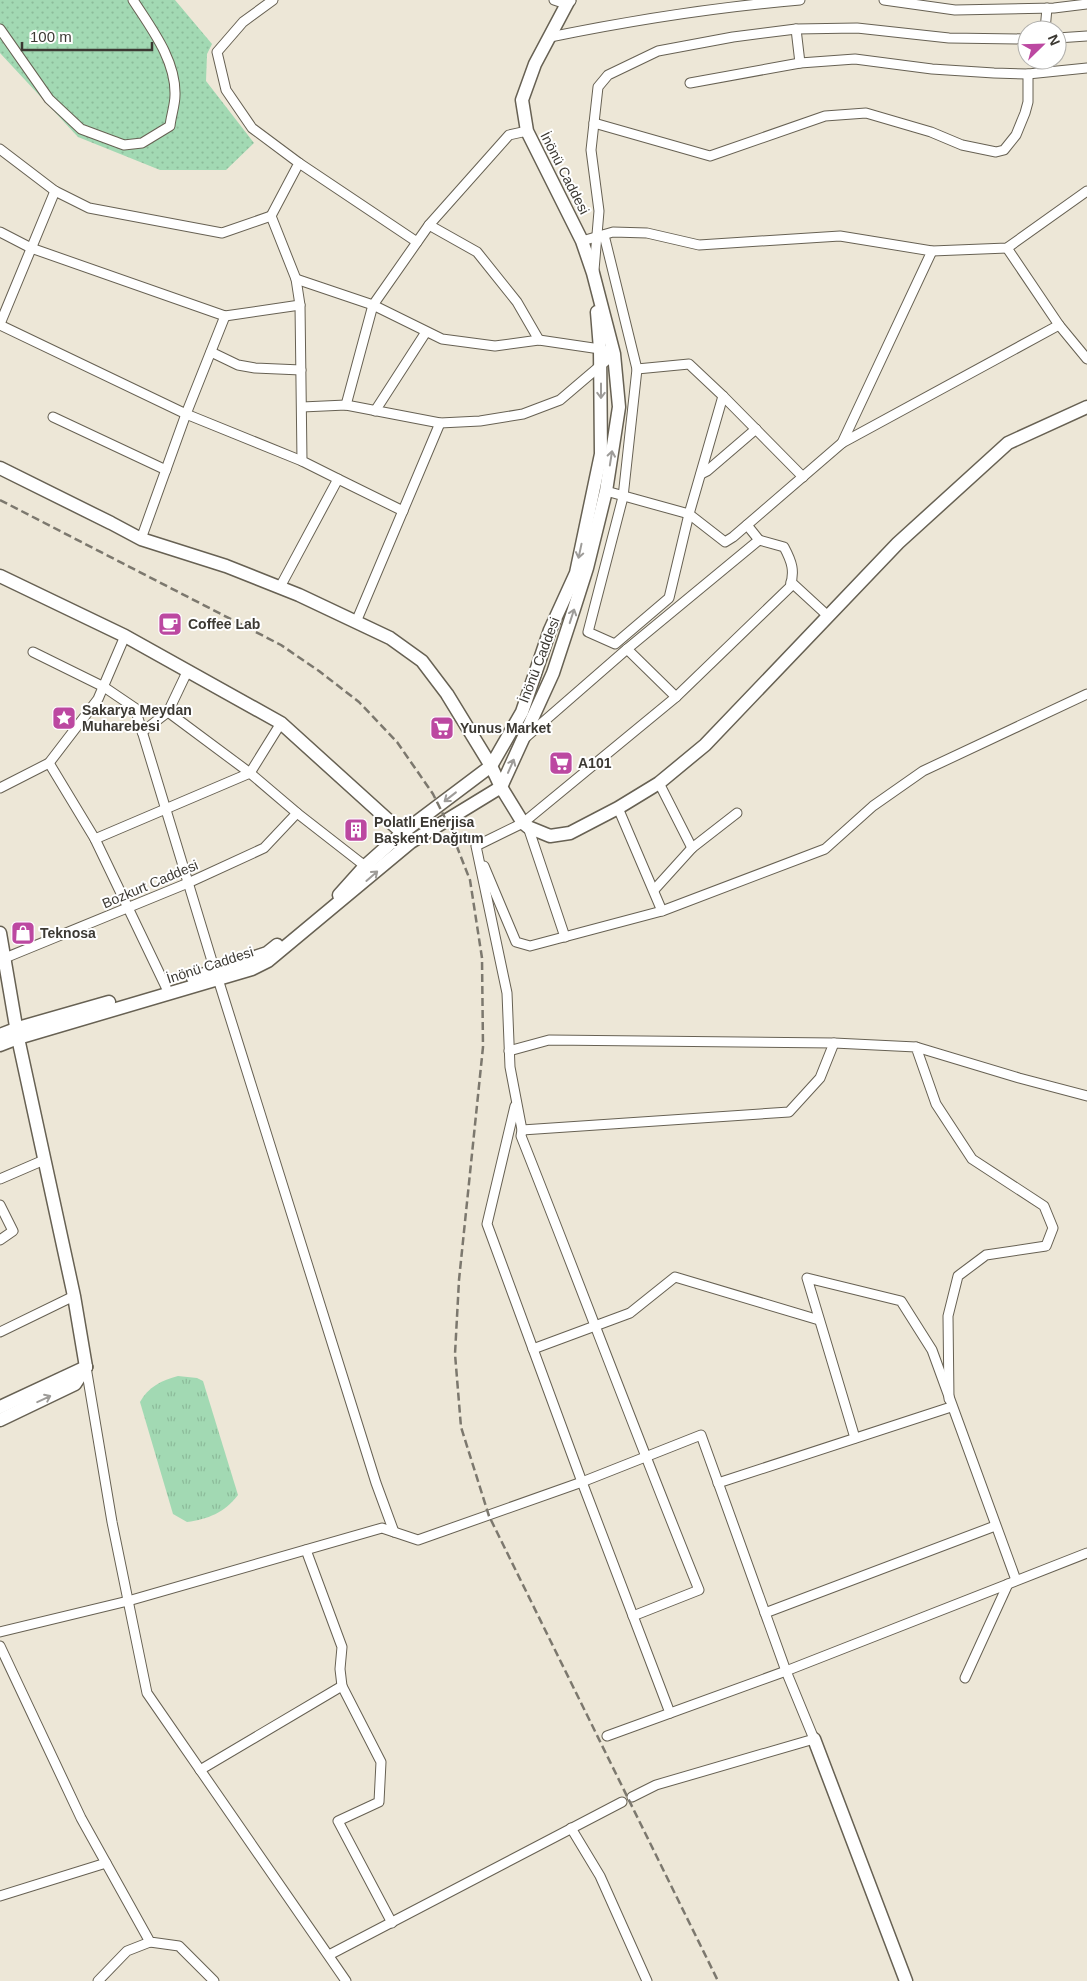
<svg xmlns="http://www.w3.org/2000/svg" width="1087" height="1981" viewBox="0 0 1087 1981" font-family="Helvetica,sans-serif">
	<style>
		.grass { fill: url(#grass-tufts) }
		.park { fill: url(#park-dots) }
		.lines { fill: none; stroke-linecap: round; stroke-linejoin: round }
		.street-casing { stroke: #676153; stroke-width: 11 }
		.secondary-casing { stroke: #676153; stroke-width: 15 }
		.street { stroke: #fff; stroke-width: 9 }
		.secondary { stroke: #fff; stroke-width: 12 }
		.rail { stroke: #7c786e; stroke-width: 2.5; stroke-dasharray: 8 4; stroke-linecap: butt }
		.oneway { stroke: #9e9c99 }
		.labels { text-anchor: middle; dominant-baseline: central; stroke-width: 4; stroke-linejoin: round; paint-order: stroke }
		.street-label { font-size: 14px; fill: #3c3933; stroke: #fff }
		.poi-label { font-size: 14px; font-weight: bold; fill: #3c3933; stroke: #fff; text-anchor: start }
	</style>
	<defs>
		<pattern id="grass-tufts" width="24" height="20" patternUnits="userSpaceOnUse" patternTransform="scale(1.25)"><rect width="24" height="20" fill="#a2d9b3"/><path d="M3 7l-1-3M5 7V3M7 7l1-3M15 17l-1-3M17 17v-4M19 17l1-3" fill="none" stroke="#8cbb9a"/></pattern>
		<pattern id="park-dots" width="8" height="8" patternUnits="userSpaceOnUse" patternTransform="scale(1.25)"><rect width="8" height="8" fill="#a2d9b3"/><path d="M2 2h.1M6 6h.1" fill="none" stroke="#8cbb9a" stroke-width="1.8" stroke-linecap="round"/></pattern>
	</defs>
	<rect width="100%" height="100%" fill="#ede7d7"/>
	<path class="grass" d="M178,1376L197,1378L203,1381L238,1495C224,1513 208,1519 187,1522L173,1514L140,1402C148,1387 162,1380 178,1376Z"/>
	<polygon class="park" points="0,0 175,0 212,44 207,54 206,81 254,143 226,170 160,170 78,137 0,53"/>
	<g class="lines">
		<g class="street-casing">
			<g id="street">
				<polyline points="273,0 243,22 217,52 226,90 252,128 299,163 271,216 296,279 300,305 302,461 338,479 280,587"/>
				<polyline points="554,0 566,4 571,1"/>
				<polyline points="884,0 955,10 1054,8 1087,4"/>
				<path d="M0,29L49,99L81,129L124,145L142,143L170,126C171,116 175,105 175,95C176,60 151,28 133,0"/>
				<polyline points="796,29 800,63"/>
				<polyline points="1045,30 1047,8"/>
				<path d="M550,37C633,20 717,7 800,0"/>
				<polyline points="1057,38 1087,36"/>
				<polyline points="1042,72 1043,60"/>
				<polyline points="690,83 800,63 855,59 932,69 994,73 1028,74 1087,68"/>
				<polyline points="594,123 710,156 825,116 866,113 931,132 962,145 996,152 1004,150 1016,135 1025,113 1028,102 1028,74"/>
				<polyline points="0,149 55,191 89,208 222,233 271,216"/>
				<polyline points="299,163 417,242"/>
				<polyline points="429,225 477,252 517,302 539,340"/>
				<polyline points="0,232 31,248 225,316 300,305"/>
				<polyline points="604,235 637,369 623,497 588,632 615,644 669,598 689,514 723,396"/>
				<polyline points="582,241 613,232 647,233 699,245 840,236 932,251 1007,248 1087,191"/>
				<polyline points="1007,248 1059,325 1087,359"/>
				<polyline points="594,270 599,211 591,150 598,87 608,75 658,51 733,37 796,29 857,28 949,38 1027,39"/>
				<polyline points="296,279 373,305 442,339 495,346 539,340 600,349 614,354 560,400 523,414 480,421 440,423 346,405 302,407"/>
				<polyline points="0,324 55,191"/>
				<polyline points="0,325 186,414 302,461"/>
				<polyline points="211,352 238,365 255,368 301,370"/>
				<polyline points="637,369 689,364 723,396 803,477"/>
				<polyline points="346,405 373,305 429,225 509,135 527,131"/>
				<polyline points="375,411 426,332"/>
				<polyline points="53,417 166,470"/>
				<polyline points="842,443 1059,325"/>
				<polyline points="701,474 707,471 756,429"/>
				<polyline points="338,479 403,511"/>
				<polyline points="606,491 689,514 725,542 733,537 842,443 932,251"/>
				<polyline points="747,525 759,540"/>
				<polyline points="141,539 186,414 225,316"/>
				<polyline points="791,582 828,616"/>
				<polyline points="356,622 440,423"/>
				<polyline points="627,649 676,697"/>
				<polyline points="33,652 104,687 135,708 215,971"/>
				<polyline points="168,712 250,773 297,813 365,866"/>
				<polyline points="142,732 168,712 187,672"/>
				<path d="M526,737L627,649L759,540L784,547C792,562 795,571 790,587L676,697L523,823L476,846L507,993L510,1067L522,1130L521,1136C581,1287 638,1440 699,1590L633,1616"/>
				<polyline points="49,763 95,839 166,987"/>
				<polyline points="659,783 692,848"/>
				<polyline points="0,788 49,763 98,699 125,636"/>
				<polyline points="618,808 662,911"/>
				<polyline points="528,827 565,937"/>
				<polyline points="95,839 250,773 281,723"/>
				<polyline points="484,866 516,942 530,946 662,911 825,849 873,806 923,771 1087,694"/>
				<polyline points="654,890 692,848 737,813"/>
				<polyline points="0,960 188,883 264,848 297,813"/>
				<polyline points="218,979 376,1483 394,1532"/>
				<polyline points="916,1047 1019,1078 1087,1096"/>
				<polyline points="509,1051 549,1040 834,1043 916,1047 936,1104 972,1159 1044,1206 1053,1228 1046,1246 986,1255 958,1276 948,1316 949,1399"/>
				<polyline points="515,1106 487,1224 582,1482 670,1713"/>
				<polyline points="522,1130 789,1112 820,1078 834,1043"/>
				<polyline points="0,1179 44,1160"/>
				<polyline points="0,1205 13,1231 0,1240"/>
				<polyline points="0,1332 74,1296"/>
				<polyline points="533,1349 630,1313 675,1277 819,1320"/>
				<polyline points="86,1367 112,1522 147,1693 346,1981"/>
				<polyline points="855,1438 807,1278 901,1301 932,1350 1016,1580"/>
				<polyline points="718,1483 951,1407"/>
				<polyline points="306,1550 342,1647 340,1669 342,1686 381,1762 379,1802 338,1821 392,1923"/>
				<polyline points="765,1613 995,1526"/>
				<polyline points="0,1632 128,1601 382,1528 418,1540 582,1482 701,1435 786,1671 814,1739 656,1785 632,1797"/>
				<polyline points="0,1646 81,1818 150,1942 179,1946 214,1981"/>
				<polyline points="965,1678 1008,1584"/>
				<polyline points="607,1736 786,1671 1087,1553"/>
				<polyline points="200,1770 342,1686"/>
				<polyline points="571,1828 600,1876 647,1981"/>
				<polyline points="0,1896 106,1863"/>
				<polyline points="329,1955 622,1802"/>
				<polyline points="98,1981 127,1951 150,1942"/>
			</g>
		</g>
		<g class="secondary-casing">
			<g id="secondary">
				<polyline points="0,468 111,523 141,539 226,566 299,595 390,638 422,661 447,694 491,766 501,787 523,823 528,827 550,836 570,833 618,808 659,783 705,745 898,543 1008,443 1087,407"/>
				<polyline points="0,576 125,636 281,723 408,838"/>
				<polyline points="339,895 365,866 402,833 491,766 522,712 550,630 576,573 601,454 600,349 597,312"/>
				<polyline points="0,933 18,1038 74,1296 86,1367"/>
				<polyline points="193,978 267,953 277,945"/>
				<polyline points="0,1035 18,1028 109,1002"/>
				<polyline points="0,1045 18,1038 252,969 268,961 411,842 501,787 553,673 574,609 587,568 606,491 619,407 614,354 593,273 582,241 527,131 522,100 535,64 569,0"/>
				<polyline points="0,1407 86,1367"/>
				<polyline points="0,1420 75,1384 86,1367"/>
				<polyline points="814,1739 906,1981"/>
			</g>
		</g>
		<use href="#street" class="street"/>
		<use href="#secondary" class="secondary"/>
		<polyline class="rail" points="0,500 281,645 319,671 359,702 397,742 433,794 448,824 470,880 482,958 483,1047 459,1280 455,1354 461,1427 489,1516 718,1981"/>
	</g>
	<defs><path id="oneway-shaft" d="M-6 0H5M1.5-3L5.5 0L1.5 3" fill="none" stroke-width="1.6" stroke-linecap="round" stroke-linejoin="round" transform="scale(1.25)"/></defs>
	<g class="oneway">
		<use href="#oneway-shaft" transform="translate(601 391) rotate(90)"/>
		<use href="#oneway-shaft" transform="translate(611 458) rotate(-81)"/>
		<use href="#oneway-shaft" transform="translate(580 551) rotate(102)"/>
		<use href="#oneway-shaft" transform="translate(572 616) rotate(-72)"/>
		<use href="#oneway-shaft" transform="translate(511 766) rotate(-66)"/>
		<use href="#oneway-shaft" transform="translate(450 797) rotate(142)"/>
		<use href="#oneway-shaft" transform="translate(372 876) rotate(-41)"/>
		<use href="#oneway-shaft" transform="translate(44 1399) rotate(-25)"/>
	</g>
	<defs>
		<g id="cafe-square" transform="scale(1.25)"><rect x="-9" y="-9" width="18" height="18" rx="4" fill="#bc48a1" stroke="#fff"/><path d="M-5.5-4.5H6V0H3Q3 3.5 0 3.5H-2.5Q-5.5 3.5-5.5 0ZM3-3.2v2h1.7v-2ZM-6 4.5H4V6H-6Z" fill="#fff"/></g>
		<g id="sight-square" transform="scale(1.25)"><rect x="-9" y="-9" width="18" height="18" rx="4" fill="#bc48a1" stroke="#fff"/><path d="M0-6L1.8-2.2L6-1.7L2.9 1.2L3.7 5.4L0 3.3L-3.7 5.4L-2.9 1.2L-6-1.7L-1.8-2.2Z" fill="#fff"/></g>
		<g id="supermarket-square" transform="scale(1.25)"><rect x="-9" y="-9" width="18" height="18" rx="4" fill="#bc48a1" stroke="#fff"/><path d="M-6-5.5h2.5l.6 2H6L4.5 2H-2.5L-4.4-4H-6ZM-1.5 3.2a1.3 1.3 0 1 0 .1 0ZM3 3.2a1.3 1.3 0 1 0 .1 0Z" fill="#fff"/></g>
		<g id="building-square" transform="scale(1.25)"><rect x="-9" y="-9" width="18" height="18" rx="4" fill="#bc48a1" stroke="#fff"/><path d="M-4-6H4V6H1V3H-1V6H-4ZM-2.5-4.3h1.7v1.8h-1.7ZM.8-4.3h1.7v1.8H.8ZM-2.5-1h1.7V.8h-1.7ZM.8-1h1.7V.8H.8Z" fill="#fff"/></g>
		<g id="shop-square" transform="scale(1.25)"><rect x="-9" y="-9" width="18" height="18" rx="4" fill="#bc48a1" stroke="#fff"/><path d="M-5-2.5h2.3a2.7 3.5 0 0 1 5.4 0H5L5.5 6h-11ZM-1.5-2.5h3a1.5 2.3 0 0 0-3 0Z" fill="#fff"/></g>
	</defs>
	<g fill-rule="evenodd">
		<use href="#cafe-square" x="170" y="624"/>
		<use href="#sight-square" x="64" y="718"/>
		<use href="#supermarket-square" x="442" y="728"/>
		<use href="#supermarket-square" x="561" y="763"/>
		<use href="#building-square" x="356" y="830"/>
		<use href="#shop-square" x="23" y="933"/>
	</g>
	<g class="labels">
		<g class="street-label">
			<text transform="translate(565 173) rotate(63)">İnönü Caddesi</text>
			<text transform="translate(539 660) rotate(-69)">İnönü Caddesi</text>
			<text transform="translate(150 884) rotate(-23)">Bozkurt Caddesi</text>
			<text transform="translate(210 965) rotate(-18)">İnönü Caddesi</text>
		</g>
		<g class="poi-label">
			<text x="188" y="624">Coffee Lab</text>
			<text x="82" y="710">Sakarya Meydan<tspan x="82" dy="16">Muharebesi</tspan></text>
			<text x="460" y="728">Yunus Market</text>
			<text x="578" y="763">A101</text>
			<text x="374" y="822">Polatlı Enerjisa<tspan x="374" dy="16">Başkent Dağıtım</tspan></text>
			<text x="40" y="933">Teknosa</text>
		</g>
	</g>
	<g transform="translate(1042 45) rotate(67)"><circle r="24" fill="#ffffff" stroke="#b1b0ad"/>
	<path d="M0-4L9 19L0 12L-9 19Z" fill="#bc48a1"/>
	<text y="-8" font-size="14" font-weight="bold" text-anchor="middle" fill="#3c3933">N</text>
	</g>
	<path d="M22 42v8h130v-8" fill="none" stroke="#3c3933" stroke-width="2.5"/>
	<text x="30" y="42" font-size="15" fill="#3c3933" stroke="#ffffff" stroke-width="4" paint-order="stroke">100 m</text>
</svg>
